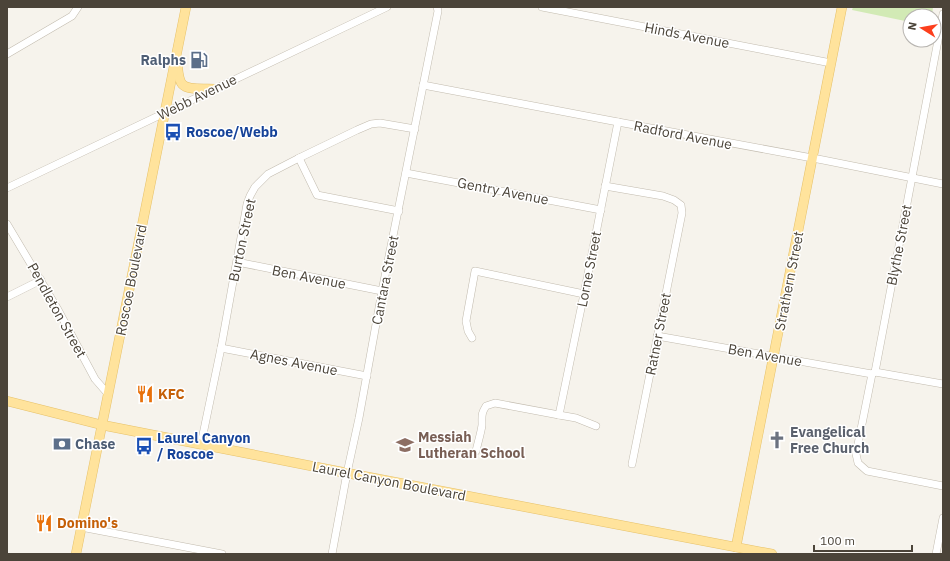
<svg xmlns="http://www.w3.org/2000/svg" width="950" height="561" viewBox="0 0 950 561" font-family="'IBM Plex Sans',sans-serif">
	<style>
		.green { fill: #d2eab5 }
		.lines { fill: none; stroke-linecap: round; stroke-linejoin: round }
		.minor-casing { stroke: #c2bbae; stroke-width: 8 }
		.major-casing { stroke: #e6c16a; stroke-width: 10 }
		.minor { stroke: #fff; stroke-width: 7 }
		.major { stroke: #ffe39c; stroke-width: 9 }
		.labels { text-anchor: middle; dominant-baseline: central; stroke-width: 3; stroke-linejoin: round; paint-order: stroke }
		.street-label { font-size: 14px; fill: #4b4439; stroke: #fff }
		.service-label { font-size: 14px; font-weight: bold; fill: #4e5e75; stroke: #fff; text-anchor: end }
		.transit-label { font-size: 14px; font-weight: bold; fill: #164399; stroke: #fff; text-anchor: start }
		.food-label { font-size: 14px; font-weight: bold; fill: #c56008; stroke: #fff; text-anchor: start }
		.worship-label { font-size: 14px; font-weight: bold; fill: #5b616d; stroke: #fff; text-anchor: start }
		.education-label { font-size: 14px; font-weight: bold; fill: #785e54; stroke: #fff; text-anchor: start }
	</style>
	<rect width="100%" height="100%" fill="#f6f3ec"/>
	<polygon class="green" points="853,7 933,7 932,16 910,16 910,22 852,10"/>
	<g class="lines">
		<g class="minor-casing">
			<g id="minor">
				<polyline points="542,7 831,63"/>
				<polyline points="943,14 875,372 872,374 856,454 858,463 867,471 943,486"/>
				<polyline points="7,54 72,16 78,7"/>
				<polyline points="423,85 618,122 823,160 943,184"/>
				<polyline points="299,158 317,195 399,211"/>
				<polyline points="406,173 601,210"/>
				<polyline points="605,186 663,196 674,200 681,205 682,213 632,464"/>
				<polyline points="7,188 387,7"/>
				<polyline points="7,224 57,308 95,379 108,394"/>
				<polyline points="237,262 382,291"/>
				<polyline points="7,297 41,280"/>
				<polyline points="657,336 872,374"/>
				<polyline points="472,338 468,331 466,321 475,271 584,294"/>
				<polyline points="221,348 367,376"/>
				<polyline points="875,372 943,384"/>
				<polyline points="559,415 584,294 618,122"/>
				<polyline points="201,444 221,348 247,204 250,196 255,187 268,174 299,158 357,130 371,124 380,123 415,129"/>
				<path d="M476,451C478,442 481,433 482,425C482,416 481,414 486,406L495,403L559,415L576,418L596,426"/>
				<polyline points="81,527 222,554"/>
				<polyline points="332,554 347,473 359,418 382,291 438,11 437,7"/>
				<polyline points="936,554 943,518"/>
			</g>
		</g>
		<g class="major-casing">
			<g id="major">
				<path d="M177,61C178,68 178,79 182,84C188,91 206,88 214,89"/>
				<polyline points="7,401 102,425 347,473 772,554"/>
				<polyline points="736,547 842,7"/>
				<polyline points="76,554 186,7"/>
			</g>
		</g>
		<use href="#minor" class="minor"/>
		<use href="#major" class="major"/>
	</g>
	<defs>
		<g id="fuel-bare" transform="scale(1.38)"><path d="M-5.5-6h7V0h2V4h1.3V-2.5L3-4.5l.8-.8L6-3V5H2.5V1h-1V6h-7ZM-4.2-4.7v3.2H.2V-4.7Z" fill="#5c6f8a" stroke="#fff" stroke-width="2.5" paint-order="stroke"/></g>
		<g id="bus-bare" transform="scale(1.38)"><path d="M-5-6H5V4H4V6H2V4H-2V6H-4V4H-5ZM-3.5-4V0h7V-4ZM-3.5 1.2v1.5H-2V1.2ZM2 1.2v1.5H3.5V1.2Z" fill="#1a4fb4" stroke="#fff" stroke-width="2.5" paint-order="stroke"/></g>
		<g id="restaurant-bare" transform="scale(1.38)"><path d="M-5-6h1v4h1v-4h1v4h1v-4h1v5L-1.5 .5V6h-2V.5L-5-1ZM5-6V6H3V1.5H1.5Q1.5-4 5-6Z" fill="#e8710a" stroke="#fff" stroke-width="2.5" paint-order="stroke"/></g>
		<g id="church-bare" transform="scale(1.38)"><path d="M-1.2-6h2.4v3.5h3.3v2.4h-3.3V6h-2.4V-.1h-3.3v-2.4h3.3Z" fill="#6b7280" stroke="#fff" stroke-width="2.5" paint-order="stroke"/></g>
		<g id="bank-bare" transform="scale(1.38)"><path d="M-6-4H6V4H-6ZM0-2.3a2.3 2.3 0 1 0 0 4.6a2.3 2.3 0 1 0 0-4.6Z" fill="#5c6f8a" stroke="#fff" stroke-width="2.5" paint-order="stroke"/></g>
		<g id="school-bare" transform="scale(1.38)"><path d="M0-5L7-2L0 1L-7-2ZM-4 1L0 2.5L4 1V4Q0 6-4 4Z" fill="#8d6e63" stroke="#fff" stroke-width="2.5" paint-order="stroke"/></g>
	</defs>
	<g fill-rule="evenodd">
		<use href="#fuel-bare" x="199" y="60"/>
		<use href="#bus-bare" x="173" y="132"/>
		<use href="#restaurant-bare" x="145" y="394"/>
		<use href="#church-bare" x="777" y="440"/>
		<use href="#bank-bare" x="62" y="444"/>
		<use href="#school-bare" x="405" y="445"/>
		<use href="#bus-bare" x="144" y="446"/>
		<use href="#restaurant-bare" x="44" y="523"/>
	</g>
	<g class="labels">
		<g class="street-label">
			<text transform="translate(687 35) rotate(11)">Hinds Avenue</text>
			<text transform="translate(197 97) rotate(-26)">Webb Avenue</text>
			<text transform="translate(683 135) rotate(11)">Radford Avenue</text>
			<text transform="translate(503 191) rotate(11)">Gentry Avenue</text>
			<text transform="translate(242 240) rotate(-78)">Burton Street</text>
			<text transform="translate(899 245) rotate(-79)">Blythe Street</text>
			<text transform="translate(589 269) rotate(-79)">Lorne Street</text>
			<text transform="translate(309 277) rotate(11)">Ben Avenue</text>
			<text transform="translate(131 280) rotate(-79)">Roscoe Boulevard</text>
			<text transform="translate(385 280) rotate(-79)">Cantara Street</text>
			<text transform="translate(789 281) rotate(-79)">Strathern Street</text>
			<text transform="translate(57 310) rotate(61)">Pendleton Street</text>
			<text transform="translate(658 334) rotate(-79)">Ratner Street</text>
			<text transform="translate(765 355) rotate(10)">Ben Avenue</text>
			<text transform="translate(294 362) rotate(11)">Agnes Avenue</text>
			<text transform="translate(389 481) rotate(11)">Laurel Canyon Boulevard</text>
		</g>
		<g class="service-label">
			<text x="186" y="60">Ralphs</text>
			<text x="75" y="444" text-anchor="start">Chase</text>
		</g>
		<g class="transit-label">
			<text x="186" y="132">Roscoe/Webb</text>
			<text x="157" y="438">Laurel Canyon<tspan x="157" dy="16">/ Roscoe</tspan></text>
		</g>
		<g class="food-label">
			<text x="158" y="394">KFC</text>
			<text x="57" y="523">Domino's</text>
		</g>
		<g class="worship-label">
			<text x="790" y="432">Evangelical<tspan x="790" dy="16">Free Church</tspan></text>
		</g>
		<g class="education-label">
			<text x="418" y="437">Messiah<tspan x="418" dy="16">Lutheran School</tspan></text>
		</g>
	</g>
	<rect width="950" height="561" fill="none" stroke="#4b4439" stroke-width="16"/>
	<g transform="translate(922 28) rotate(281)"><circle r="19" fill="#ffffff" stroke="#b7b4b0"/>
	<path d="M0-3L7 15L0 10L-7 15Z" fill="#fc3f1d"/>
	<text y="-6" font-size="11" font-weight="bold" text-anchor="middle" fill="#4b4439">N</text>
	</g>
	<path d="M814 545v6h98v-6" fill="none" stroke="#4b4439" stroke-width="2"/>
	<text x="820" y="545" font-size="12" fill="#4b4439" stroke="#ffffff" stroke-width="3" paint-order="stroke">100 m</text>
</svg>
